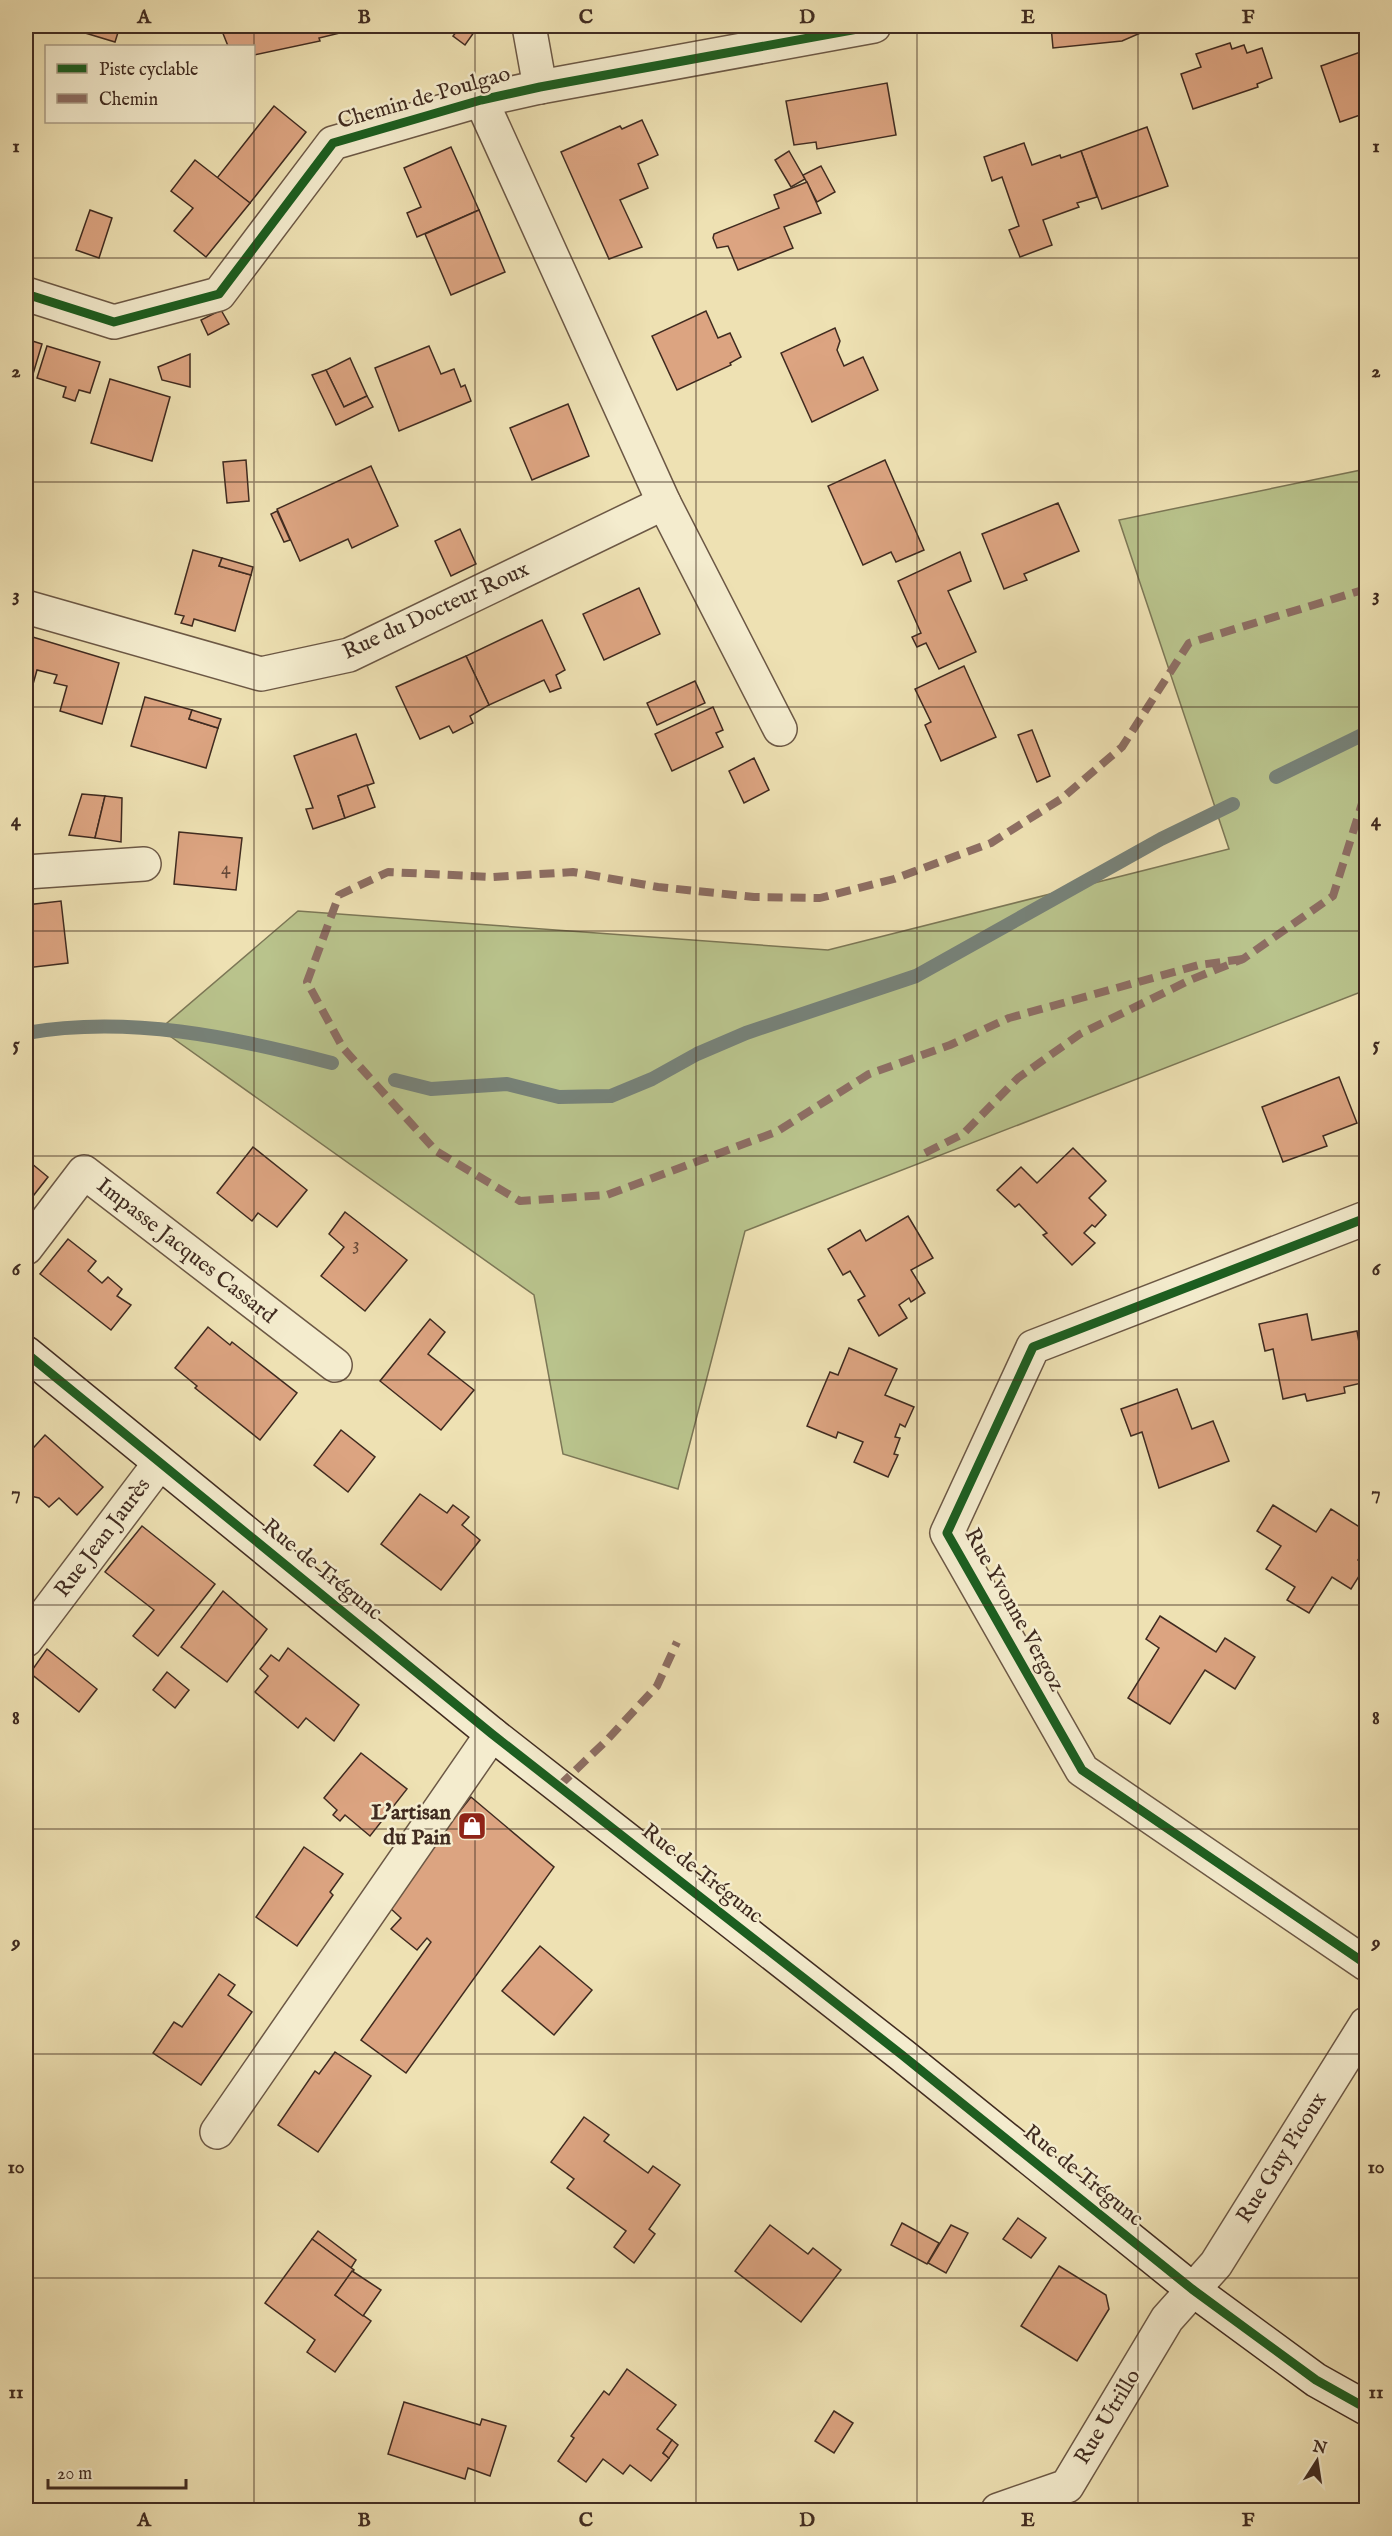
<svg xmlns="http://www.w3.org/2000/svg" width="1392" height="2536" viewBox="0 0 1392 2536" font-family="'IM FELL English',serif">
	<style>
		.green { fill: #b9c38c; stroke: #7c7756; stroke-width: 1.5 }
		.lines { fill: none; stroke-linecap: round; stroke-linejoin: round }
		.stream { stroke: #778279; stroke-width: 14 }
		.building { fill: #dca481; stroke: #402b20; stroke-width: 1.5 }
		.street-casing { stroke: #6c5845; stroke-width: 36 }
		.secondary-casing { stroke: #402b20; stroke-width: 36 }
		.street { stroke: #f4ecce; stroke-width: 33 }
		.secondary { stroke: #f4ecce; stroke-width: 33 }
		.quiet { stroke: #8d6e63; stroke-width: 8; stroke-dasharray: 15 8; stroke-linecap: butt }
		.cycleway-casing { stroke: #f4ecce; stroke-width: 13 }
		.cycleway { stroke: #1b5e20; stroke-width: 9 }
		.grid { fill: none; stroke: #402b20; stroke-width: 1.5; stroke-opacity: 0.55 }
		.labels { text-anchor: middle; dominant-baseline: central; stroke-width: 5; stroke-linejoin: round; paint-order: stroke }
		.number-label { font-size: 20px; fill: #674938 }
		.street-label { font-size: 22px; fill: #402b20; stroke: #f4ecce }
		.poi-label { font-size: 22px; font-weight: bold; fill: #402b20; stroke: #f4ecce; text-anchor: end }
		.neatline { fill: none; stroke: #402b20; stroke-width: 2 }
		.grid-label { font-size: 20px; text-anchor: middle; font-weight: bold; fill: #402b20 }
	</style>
	<rect width="100%" height="100%" fill="#eee1b3"/>
	<filter id="stains"><feTurbulence type="fractalNoise" baseFrequency=".00333" numOctaves="4"/><feColorMatrix values="0 0 0 0 .2 0 0 0 0 .09 0 0 0 0 .02 0 0 0 .5 -.17"/></filter>
	<radialGradient id="worn" r=".72"><stop offset=".6" stop-color="#630" stop-opacity="0"/><stop offset="1" stop-color="#630" stop-opacity=".3"/></radialGradient>
	<polygon class="green" points="1366,469 1366,990 745,1231 678,1489 563,1454 534,1295 160,1029 298,911 828,950 1229,849 1119,520"/>
	<g class="lines">
		<g class="stream">
			<polyline points="1276,777 1366,733"/>
			<path d="M26,1033C128,1015 233,1037 332,1063"/>
			<polyline points="395,1080 431,1089 507,1084 559,1097 611,1096 652,1079 697,1054 746,1033 916,976 1161,839 1233,804"/>
		</g>
	</g>
	<g class="building">
		<polygon points="62,26 120,26 115,42"/>
		<polygon points="220,26 338,26 340,33 319,38 320,41 254,55 254,46 228,46"/>
		<polygon points="461,26 473,26 477,28 465,45 453,36"/>
		<polygon points="1051,26 1152,26 1152,28 1122,41 1053,48"/>
		<polygon points="1158,26 1189,26 1160,33"/>
		<polygon points="1230,43 1232,49 1244,45 1247,53 1262,48 1272,78 1257,84 1258,87 1193,109 1181,74 1201,67 1196,54"/>
		<polygon points="1366,50 1366,113 1340,122 1321,66"/>
		<polygon points="887,83 896,135 817,149 816,142 794,145 786,101"/>
		<polygon points="274,106 306,132 250,203 217,178"/>
		<polygon points="642,120 658,155 638,164 648,188 620,200 642,247 609,259 561,152 620,126 622,129"/>
		<polygon points="1147,127 1168,186 1102,209 1081,151"/>
		<polygon points="1024,143 1032,165 1060,155 1061,158 1081,151 1097,197 1077,203 1079,207 1043,220 1052,245 1020,257 1009,230 1019,226 1002,177 992,181 984,157"/>
		<polygon points="451,147 479,210 417,237 407,213 421,207 404,168"/>
		<polygon points="789,151 805,179 791,187 775,160"/>
		<polygon points="195,160 250,203 206,257 174,231 193,208 171,191"/>
		<polygon points="821,166 835,192 817,202 803,175"/>
		<polygon points="807,182 821,213 784,227 793,248 738,270 728,246 717,248 713,238 714,234 779,208 774,195"/>
		<polygon points="90,210 112,218 99,258 76,250"/>
		<polygon points="479,210 505,272 451,295 425,234"/>
		<polygon points="221,310 229,324 208,335 201,320"/>
		<polygon points="706,311 718,338 730,333 741,357 730,363 731,365 677,390 652,336"/>
		<polygon points="835,328 840,341 837,350 844,366 863,357 878,390 812,422 781,353"/>
		<polygon points="26,339 42,344 27,394 26,394"/>
		<polygon points="47,346 100,362 90,393 79,390 75,401 63,397 66,387 37,378"/>
		<polygon points="429,346 441,374 454,369 461,387 465,385 471,401 399,431 375,368"/>
		<polygon points="190,354 190,387 162,380 158,367"/>
		<polygon points="350,358 367,396 344,407 326,370"/>
		<polygon points="326,370 344,407 367,396 373,407 336,425 312,375"/>
		<polygon points="110,379 170,397 152,461 91,443"/>
		<polygon points="568,404 589,456 532,480 510,428"/>
		<polygon points="246,460 249,501 227,503 223,462"/>
		<polygon points="885,460 924,550 896,562 891,552 863,565 828,486"/>
		<polygon points="371,466 398,526 352,548 348,539 300,561 277,509"/>
		<polygon points="1058,503 1079,551 1024,574 1027,580 1004,589 982,534"/>
		<polygon points="277,511 290,540 284,542 271,514"/>
		<polygon points="460,529 476,564 451,576 435,541"/>
		<polygon points="193,550 222,558 219,566 251,575 235,631 194,619 192,626 181,623 184,616 175,614"/>
		<polygon points="960,552 971,581 948,591 976,652 939,669 926,643 917,647 912,637 921,633 898,581"/>
		<polygon points="222,558 253,567 251,575 219,566"/>
		<polygon points="639,588 660,634 604,660 583,614"/>
		<polygon points="542,620 565,670 556,675 561,688 550,692 544,680 489,705 466,656"/>
		<polygon points="26,635 119,663 102,724 60,711 67,686 54,683 57,675 37,670 28,702 26,701"/>
		<polygon points="466,656 489,705 470,716 473,723 453,733 449,726 420,739 396,687"/>
		<polygon points="964,666 996,737 941,761 925,725 931,722 915,689"/>
		<polygon points="695,681 705,703 657,725 647,703"/>
		<polygon points="145,697 192,710 189,719 218,728 206,768 131,746"/>
		<polygon points="713,707 723,730 716,733 723,747 672,771 655,734"/>
		<polygon points="192,710 221,719 218,728 189,719"/>
		<polygon points="1032,730 1050,776 1037,782 1018,735"/>
		<polygon points="356,734 374,783 338,796 345,818 313,829 306,809 313,808 294,756"/>
		<polygon points="754,758 769,790 744,803 729,771"/>
		<polygon points="367,785 375,807 345,818 338,796"/>
		<polygon points="82,794 105,796 95,838 69,835"/>
		<polygon points="105,796 122,798 121,842 95,838"/>
		<polygon points="179,832 242,838 236,890 174,884"/>
		<polygon points="61,901 68,963 26,968 26,905"/>
		<polygon points="1339,1077 1357,1123 1323,1136 1327,1146 1283,1162 1262,1107"/>
		<polygon points="253,1147 307,1190 277,1227 258,1213 252,1221 217,1193"/>
		<polygon points="1073,1148 1106,1181 1089,1198 1106,1215 1095,1227 1092,1225 1084,1233 1095,1243 1072,1265 1043,1235 1047,1233 1019,1204 1015,1207 997,1190 1021,1167 1037,1183"/>
		<polygon points="31,1163 48,1177 26,1205 26,1165 28,1167"/>
		<polygon points="345,1212 407,1260 365,1311 321,1276 344,1247 329,1234"/>
		<polygon points="908,1216 933,1258 911,1270 925,1293 911,1302 909,1298 899,1305 907,1318 879,1336 858,1300 865,1296 850,1271 843,1275 828,1249 860,1230 866,1241"/>
		<polygon points="68,1239 96,1261 88,1271 102,1283 108,1277 122,1289 117,1296 131,1305 111,1330 40,1274"/>
		<polygon points="1307,1314 1312,1340 1357,1331 1366,1382 1344,1387 1345,1393 1307,1401 1305,1394 1283,1399 1273,1349 1265,1351 1259,1324"/>
		<polygon points="430,1319 445,1332 428,1354 474,1390 441,1430 380,1381"/>
		<polygon points="208,1327 230,1345 232,1342 297,1393 260,1440 195,1388 197,1386 175,1368"/>
		<polygon points="849,1348 897,1369 885,1395 914,1407 905,1427 900,1424 895,1437 900,1438 894,1454 898,1455 888,1477 854,1462 863,1442 838,1432 836,1438 807,1426 830,1372 838,1375"/>
		<polygon points="1177,1389 1192,1429 1213,1421 1229,1461 1159,1488 1142,1432 1131,1436 1121,1409"/>
		<polygon points="341,1430 375,1457 348,1492 314,1465"/>
		<polygon points="45,1435 103,1487 77,1515 59,1498 49,1507 39,1498 26,1495 26,1456"/>
		<polygon points="420,1494 447,1513 453,1505 469,1517 462,1525 480,1540 441,1590 381,1544"/>
		<polygon points="1273,1505 1316,1532 1331,1509 1366,1531 1366,1546 1358,1560 1366,1565 1351,1589 1332,1577 1309,1613 1287,1600 1295,1587 1266,1569 1281,1546 1257,1531"/>
		<polygon points="142,1526 215,1584 158,1656 133,1636 154,1610 105,1572"/>
		<polygon points="223,1591 267,1629 227,1682 181,1647"/>
		<polygon points="1160,1616 1216,1652 1225,1638 1255,1657 1235,1689 1205,1670 1170,1724 1128,1698 1159,1648 1146,1639"/>
		<polygon points="288,1648 359,1705 334,1741 306,1718 298,1728 255,1692 268,1676 260,1669 271,1655 279,1661"/>
		<polygon points="47,1649 97,1689 79,1712 30,1673"/>
		<polygon points="167,1672 189,1690 175,1708 153,1690"/>
		<polygon points="361,1753 407,1789 370,1836 345,1815 340,1821 333,1815 337,1810 324,1798"/>
		<polygon points="471,1797 554,1867 406,2073 361,2040 431,1942 427,1938 417,1950 391,1929 401,1918 390,1908 445,1830"/>
		<polygon points="304,1847 343,1874 330,1892 333,1895 297,1946 256,1917"/>
		<polygon points="540,1946 592,1990 554,2035 502,1991"/>
		<polygon points="219,1974 235,1985 228,1995 252,2012 201,2085 153,2053 174,2022 182,2027"/>
		<polygon points="335,2052 371,2076 318,2152 278,2125 315,2071 319,2074"/>
		<polygon points="584,2117 609,2135 604,2141 648,2173 653,2166 680,2185 649,2229 655,2234 634,2263 614,2247 626,2231 567,2188 574,2179 551,2162"/>
		<polygon points="1018,2218 1046,2238 1031,2258 1003,2239"/>
		<polygon points="902,2223 939,2243 927,2264 891,2245"/>
		<polygon points="770,2225 808,2254 813,2248 841,2270 801,2322 735,2271"/>
		<polygon points="951,2225 968,2233 946,2273 928,2263"/>
		<polygon points="318,2231 356,2260 351,2268 312,2239"/>
		<polygon points="312,2239 354,2270 335,2295 371,2321 335,2372 307,2352 315,2340 265,2303"/>
		<polygon points="1059,2266 1106,2295 1109,2309 1077,2361 1021,2326"/>
		<polygon points="352,2271 381,2290 363,2316 335,2295"/>
		<polygon points="627,2369 676,2405 657,2429 672,2440 663,2453 669,2458 651,2481 630,2465 623,2474 603,2459 586,2482 558,2461 574,2438 571,2436 604,2391 609,2395"/>
		<polygon points="404,2402 480,2425 482,2419 506,2426 490,2476 468,2468 465,2479 388,2454"/>
		<polygon points="834,2411 853,2423 834,2453 815,2441"/>
		<polygon points="672,2440 678,2445 669,2458 663,2453"/>
	</g>
	<g class="lines">
		<g class="street-casing">
			<g id="street">
				<polyline points="529,26 540,87"/>
				<polyline points="481,100 664,503 780,729"/>
				<polyline points="26,294 114,322 219,294 333,143 481,100 540,87 874,26"/>
				<polyline points="26,607 261,674 349,655 664,503"/>
				<polyline points="26,872 144,864"/>
				<polyline points="1366,1218 1033,1347 947,1533 1082,1770 1366,1964"/>
				<polyline points="26,1248 84,1172 335,1365"/>
				<polyline points="26,1640 159,1464"/>
				<polyline points="217,2132 492,1734"/>
				<polyline points="998,2510 1067,2486 1167,2319 1216,2264 1366,2024"/>
			</g>
		</g>
		<g class="secondary-casing">
			<polyline id="secondary" points="26,1353 492,1734 902,2055 1192,2289 1316,2380 1366,2408"/>
		</g>
		<use href="#street" class="street"/>
		<use href="#secondary" class="secondary"/>
		<g class="quiet">
			<polyline points="1243,959 1199,965 1009,1018 950,1045 869,1074 776,1132 607,1195 520,1201 436,1151 343,1048 307,982 339,895 388,872 493,877 573,872 658,887 754,897 820,898 894,879 991,843 1061,799 1122,747 1189,643 1366,589"/>
			<polyline points="925,1153 963,1134 1018,1078 1080,1034 1190,980 1243,959 1333,896 1364,797 1366,769"/>
			<polyline points="559,1786 607,1740 657,1686 677,1642"/>
		</g>
		<g class="cycleway-casing">
			<g id="cycleway">
				<polyline points="26,294 114,322 219,294 333,143 481,100 540,87 874,26"/>
				<polyline points="1366,1218 1033,1347 947,1533 1082,1770 1366,1964"/>
				<polyline points="26,1353 492,1734 902,2055 1192,2289 1316,2380 1366,2408"/>
			</g>
		</g>
		<use href="#cycleway" class="cycleway"/>
	</g>
	<path class="grid" d="M254,26V2510M475,26V2510M696,26V2510M917,26V2510M1138,26V2510M26,258H1366M26,482H1366M26,707H1366M26,931H1366M26,1156H1366M26,1380H1366M26,1605H1366M26,1829H1366M26,2054H1366M26,2278H1366"/>
	<defs>
		<g id="shop-square" transform="scale(1.5)"><rect x="-9" y="-9" width="18" height="18" rx="4" fill="#8f2418" stroke="#f4ecce"/><path d="M-5-2.5h2.3a2.7 3.5 0 0 1 5.4 0H5L5.5 6h-11ZM-1.5-2.5h3a1.5 2.3 0 0 0-3 0Z" fill="#fff"/></g>
	</defs>
	<g fill-rule="evenodd">
		<use href="#shop-square" x="472" y="1826"/>
	</g>
	<g class="labels">
		<g class="number-label">
			<text x="226" y="868">4</text>
			<text x="356" y="1244">3</text>
		</g>
		<g class="street-label">
			<text transform="translate(424 98) rotate(-16)">Chemin de Poulgao</text>
			<text transform="translate(436 611) rotate(-25)">Rue du Docteur Roux</text>
			<text transform="translate(186 1251) rotate(38)">Impasse Jacques Cassard</text>
			<text transform="translate(103 1538) rotate(-53)">Rue Jean Jaurès</text>
			<text transform="translate(322 1570) rotate(39)">Rue de Trégunc</text>
			<text transform="translate(1014 1610) rotate(61)">Rue Yvonne Vergoz</text>
			<text transform="translate(702 1874) rotate(38)">Rue de Trégunc</text>
			<text transform="translate(1282 2158) rotate(-58)">Rue Guy Picoux</text>
			<text transform="translate(1083 2176) rotate(39)">Rue de Trégunc</text>
			<text transform="translate(1108 2417) rotate(-59)">Rue Utrillo</text>
		</g>
		<g class="poi-label">
			<text x="451" y="1813">L'artisan<tspan x="451" dy="25">du Pain</tspan></text>
		</g>
	</g>
	<rect width="1392" height="2536" fill="none" stroke="#eee1b3" stroke-width="66"/>
	<rect x="45" y="45" width="210" height="78" fill="#f4ecce" stroke="#ac9f88" stroke-width="1.5"/>
	<rect x="57" y="64" width="30" height="9" fill="#1b5e20" stroke="#ac9f88" stroke-width="1.5"/>
	<text x="99" y="75" font-size="18" fill="#402b20">Piste cyclable</text>
	<rect x="57" y="94" width="30" height="9" fill="#8d6e63" stroke="#ac9f88" stroke-width="1.5"/>
	<text x="99" y="105" font-size="18" fill="#402b20">Chemin</text>
	<g transform="translate(1317 2461) rotate(12)" stroke="#f4ecce" stroke-width="4.5" paint-order="stroke">
	<path d="M0-4.5L10 22L0 15L-10 22Z" fill="#402b20"/>
	<text y="-9" font-size="16" font-weight="bold" text-anchor="middle" fill="#402b20">N</text>
	</g>
	<path d="M48 2479v9h138v-9" fill="none" stroke="#402b20" stroke-width="3"/>
	<text x="57" y="2479" font-size="18" fill="#402b20" stroke="#f4ecce" stroke-width="4.5" paint-order="stroke">20 m</text>
	<rect x="33" y="33" width="1326" height="2470" class="neatline"/>
	<g class="grid-label">
		<text x="144" y="23">A</text>
		<text x="364" y="23">B</text>
		<text x="586" y="23">C</text>
		<text x="807" y="23">D</text>
		<text x="1028" y="23">E</text>
		<text x="1248" y="23">F</text>
		<text x="16" y="152">1</text>
		<text x="1376" y="152">1</text>
		<text x="16" y="377">2</text>
		<text x="1376" y="377">2</text>
		<text x="16" y="601">3</text>
		<text x="1376" y="601">3</text>
		<text x="16" y="826">4</text>
		<text x="1376" y="826">4</text>
		<text x="16" y="1050">5</text>
		<text x="1376" y="1050">5</text>
		<text x="16" y="1275">6</text>
		<text x="1376" y="1275">6</text>
		<text x="16" y="1499">7</text>
		<text x="1376" y="1499">7</text>
		<text x="16" y="1724">8</text>
		<text x="1376" y="1724">8</text>
		<text x="16" y="1948">9</text>
		<text x="1376" y="1948">9</text>
		<text x="16" y="2173">10</text>
		<text x="1376" y="2173">10</text>
		<text x="16" y="2398">11</text>
		<text x="1376" y="2398">11</text>
		<text x="144" y="2526">A</text>
		<text x="364" y="2526">B</text>
		<text x="586" y="2526">C</text>
		<text x="807" y="2526">D</text>
		<text x="1028" y="2526">E</text>
		<text x="1248" y="2526">F</text>
	</g>
	<rect width="100%" height="100%" filter="url(#stains)"/>
	<rect width="100%" height="100%" fill="url(#worn)"/>
</svg>
